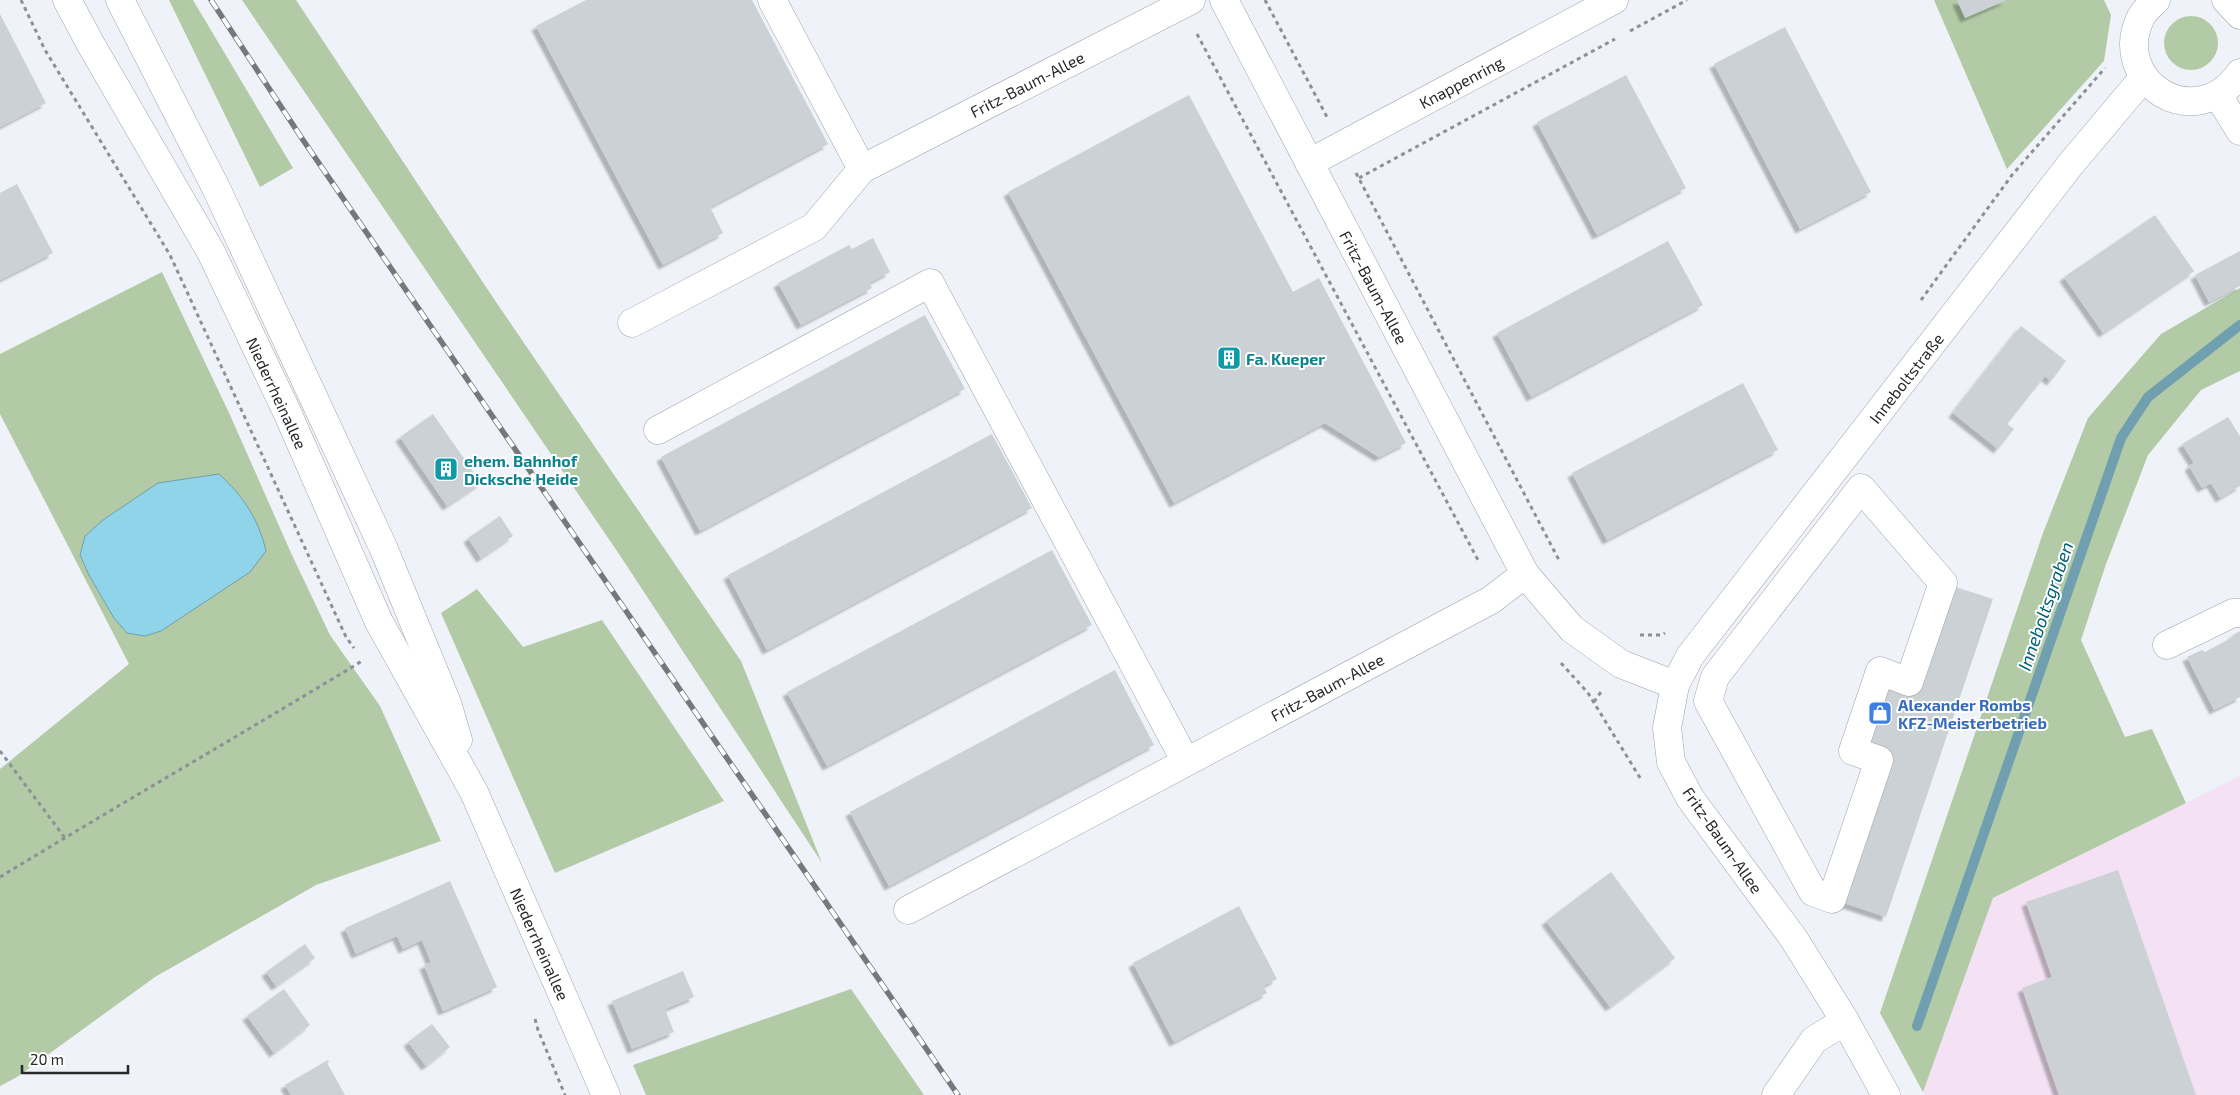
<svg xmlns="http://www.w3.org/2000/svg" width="2240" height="1095" viewBox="0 0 2240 1095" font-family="'Exo 2',sans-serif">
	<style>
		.commercial { fill: #f4e2f4 }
		.green { fill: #b2caa5 }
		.water { fill: #90d4ea; stroke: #70a0b0 }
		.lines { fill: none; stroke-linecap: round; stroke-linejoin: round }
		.stream { stroke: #70a0b0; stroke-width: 10 }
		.building { fill: #ccd1d6; filter: url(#shadow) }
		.minor-casing { stroke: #9fa4a9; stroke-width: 29 }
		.major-casing { stroke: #9fa4a9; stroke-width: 29 }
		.path { stroke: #8d9094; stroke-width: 3; stroke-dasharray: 4 4; stroke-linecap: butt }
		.minor { stroke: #fff; stroke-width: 28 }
		.major { stroke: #fff; stroke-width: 28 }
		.rail-casing { stroke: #76797c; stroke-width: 5.5 }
		.rail { stroke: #fff; stroke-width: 4; stroke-dasharray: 11; stroke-linecap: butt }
		.labels { text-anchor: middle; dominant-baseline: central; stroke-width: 4; stroke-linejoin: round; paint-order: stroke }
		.street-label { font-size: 16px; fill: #26282a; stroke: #fff }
		.culture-label { font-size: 16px; font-weight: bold; fill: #0d838f; stroke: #fff; text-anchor: start }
		.shop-label { font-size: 16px; font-weight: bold; fill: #366cbe; stroke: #fff; text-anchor: start }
		.water-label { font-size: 18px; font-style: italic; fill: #006177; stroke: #fff }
	</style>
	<defs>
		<filter id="shadow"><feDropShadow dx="-4.5" dy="4.5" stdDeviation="1" flood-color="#0004"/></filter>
	</defs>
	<rect width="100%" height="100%" fill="#eff3f9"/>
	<polygon class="commercial" points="2240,776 2240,1095 1925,1095 1923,1092 1993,898"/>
	<g class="green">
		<polygon points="169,0 193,0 293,168 260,187"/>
		<polygon points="242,0 296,0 494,299 741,661 822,863 621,557"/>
		<polygon points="1934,0 2104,0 2111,15 2104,61 2007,169"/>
		<circle cx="2191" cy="43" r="27"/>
		<polygon points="162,272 230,415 291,553 330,635 380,706 441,841 316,885 155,977 17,1077 0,1086 0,769 129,664 0,414 0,354"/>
		<polygon points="2240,288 2240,371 2201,390 2148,455 2106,564 2081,640 2125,737 2152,729 2186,803 1993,898 1923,1092 1880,1013 2043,533 2088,418 2161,334"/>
		<polygon points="477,589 523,647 602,620 724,801 555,873 441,613"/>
		<polygon points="851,989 924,1095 646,1095 633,1065"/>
	</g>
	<path class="water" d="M219,474C243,496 258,518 266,551L250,572L161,631L145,636L127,633L114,618L89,575L80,555L85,536L103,520L158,483Z"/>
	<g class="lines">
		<polyline class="stream" points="1917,1026 2121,438 2148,397 2240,325"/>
	</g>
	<g class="building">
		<polygon points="586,0 752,0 828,144 710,207 723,233 663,265 536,26"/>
		<polygon points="1957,0 2007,0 1965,18"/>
		<polygon points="0,14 46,103 0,127"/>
		<polygon points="1785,27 1871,192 1800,229 1714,64"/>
		<polygon points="1626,75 1686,188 1597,235 1537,122"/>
		<polygon points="1189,95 1293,292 1319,278 1406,443 1379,457 1325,423 1174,503 1008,192"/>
		<polygon points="17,184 53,253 0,280 0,193"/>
		<polygon points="2155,215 2194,271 2103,333 2064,277"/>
		<polygon points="873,238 890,272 869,283 872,288 801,325 778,283 849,245 852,249"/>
		<polygon points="1668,241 1703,305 1531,397 1497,333"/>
		<polygon points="2240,251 2240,286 2209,302 2195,275"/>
		<polygon points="925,315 965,389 700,531 661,457"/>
		<polygon points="2021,326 2066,361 2051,381 2045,376 2007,424 2014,429 1998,449 1953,413"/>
		<polygon points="1743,383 1778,450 1607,540 1572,473"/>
		<polygon points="433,414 481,483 447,506 400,437"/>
		<polygon points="2228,417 2240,436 2240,486 2220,498 2211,483 2202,488 2189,466 2194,463 2182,444"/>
		<polygon points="992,434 1032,508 767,650 728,575"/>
		<polygon points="500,516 513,536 481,558 468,538"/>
		<polygon points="1052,550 1092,625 827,766 787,692"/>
		<polygon points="1943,583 1993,599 1886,917 1832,899 1879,760 1853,751 1880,671 1909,682"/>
		<polygon points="2240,631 2240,697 2214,710 2187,657 2202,650 2205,652 2231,638 2233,635"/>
		<polygon points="1115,670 1154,745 889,886 850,812"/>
		<polygon points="2118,870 2196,1095 2059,1095 2022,988 2052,977 2026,902"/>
		<polygon points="1611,872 1675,958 1610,1007 1546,921"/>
		<polygon points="450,881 497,987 443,1011 424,965 431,962 422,940 403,949 397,936 356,954 345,928"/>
		<polygon points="1239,906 1277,979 1263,986 1267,993 1174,1042 1133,963"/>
		<polygon points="305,944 315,958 276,986 266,972"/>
		<polygon points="683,971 694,997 665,1009 674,1032 632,1049 612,1001"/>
		<polygon points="284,989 310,1025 274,1053 247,1016"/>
		<polygon points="432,1024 450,1047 426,1066 408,1042"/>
		<polygon points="328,1060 329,1062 327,1063 345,1095 291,1095 285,1085"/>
	</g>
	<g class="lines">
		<g class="minor-casing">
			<g id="minor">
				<polyline points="772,0 862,169"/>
				<polyline points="1224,0 1525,574 1572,629 1621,664 1675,685"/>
				<path d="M2156,0C2151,5 2144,11 2141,17C2109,81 2195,137 2240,73"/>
				<polyline points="2226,0 2240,15"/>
				<polyline points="2218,95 2240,131"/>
				<polyline points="1309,163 1614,0"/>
				<polyline points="632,323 814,227 862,169 1191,0"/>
				<polyline points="658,430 930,283 1186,762"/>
				<polygon points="1861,488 1943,583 1909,682 1880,671 1853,751 1879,760 1832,899 1813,892 1708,701 1715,677"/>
				<polyline points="2167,645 2233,613 2240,613"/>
				<polyline points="908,910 1491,600 1525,574"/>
				<polyline points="1776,1095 1814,1040 1845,1021"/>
				<polyline points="1886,1095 1845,1021 1794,939 1690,798 1671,762 1667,728 1675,685 1690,656 2070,165 2144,77"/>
			</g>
		</g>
		<g class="major-casing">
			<g id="major">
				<polyline points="67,0 90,43 211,252 287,412 379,622 474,792 606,1095"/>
				<polyline points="120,0 217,190 383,547 447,703 458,740"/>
			</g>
		</g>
		<g class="path">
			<polyline points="21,0 45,50 170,255 346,637 354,648"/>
			<polyline points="1265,0 1327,117"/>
			<polyline points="1630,31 1687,0"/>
			<polyline points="1197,34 1478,560"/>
			<polyline points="1356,173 1560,562"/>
			<polyline points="1359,178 1615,39"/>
			<polyline points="1921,300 2012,175 2105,68"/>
			<polyline points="1640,635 1661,635 1665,633"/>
			<polyline points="1561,663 1588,693 1642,781"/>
			<polyline points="1594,702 1603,689"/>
			<polyline points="0,751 65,838"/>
			<path d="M0,877C120,804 242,734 362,661"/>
			<polyline points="535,1019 538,1030 565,1095"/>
		</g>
		<use href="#minor" class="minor"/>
		<use href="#major" class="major"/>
		<g class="rail-casing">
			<polyline id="rail" points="211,0 303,140 958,1095"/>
		</g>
		<use href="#rail" class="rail"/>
	</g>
	<defs>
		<g id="building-square" transform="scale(1.25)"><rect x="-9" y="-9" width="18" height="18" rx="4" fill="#0f9aa8" stroke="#fff"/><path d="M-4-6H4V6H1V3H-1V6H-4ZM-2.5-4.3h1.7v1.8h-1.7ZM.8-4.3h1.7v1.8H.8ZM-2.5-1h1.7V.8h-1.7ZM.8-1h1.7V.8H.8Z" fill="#fff"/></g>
		<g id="shop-square" transform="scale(1.25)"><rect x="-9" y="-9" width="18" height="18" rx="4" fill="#3f7fe0" stroke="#fff"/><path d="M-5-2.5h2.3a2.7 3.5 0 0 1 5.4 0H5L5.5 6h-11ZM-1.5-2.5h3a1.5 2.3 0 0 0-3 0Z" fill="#fff"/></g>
	</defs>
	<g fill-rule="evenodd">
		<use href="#building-square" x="1229" y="358"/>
		<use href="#building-square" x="446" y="469"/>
		<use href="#shop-square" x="1880" y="713"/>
	</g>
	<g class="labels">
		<g class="street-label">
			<text transform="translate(1461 82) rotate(-28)">Knappenring</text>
			<text transform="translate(1027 84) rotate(-27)">Fritz-Baum-Allee</text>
			<text transform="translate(1374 287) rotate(62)">Fritz-Baum-Allee</text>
			<text transform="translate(1906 378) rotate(-52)">Inneboltstraße</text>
			<text transform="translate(277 393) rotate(65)">Niederrheinallee</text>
			<text transform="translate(1327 687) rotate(-28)">Fritz-Baum-Allee</text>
			<text transform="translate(1723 840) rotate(55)">Fritz-Baum-Allee</text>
			<text transform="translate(540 944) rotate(66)">Niederrheinallee</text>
		</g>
		<g class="culture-label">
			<text x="1246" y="358">Fa. Kueper</text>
			<text x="464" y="460">ehem. Bahnhof<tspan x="464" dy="18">Dicksche Heide</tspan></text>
		</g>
		<g class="shop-label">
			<text x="1898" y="704">Alexander Rombs<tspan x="1898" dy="18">KFZ-Meisterbetrieb</tspan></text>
		</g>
		<g class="water-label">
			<text transform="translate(2045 606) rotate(-71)">Inneboltsgraben</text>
		</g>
	</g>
	<path d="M22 1065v8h106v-8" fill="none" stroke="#26282a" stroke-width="2.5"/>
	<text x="30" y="1065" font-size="15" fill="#26282a" stroke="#ffffff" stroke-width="4" paint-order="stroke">20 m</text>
</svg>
